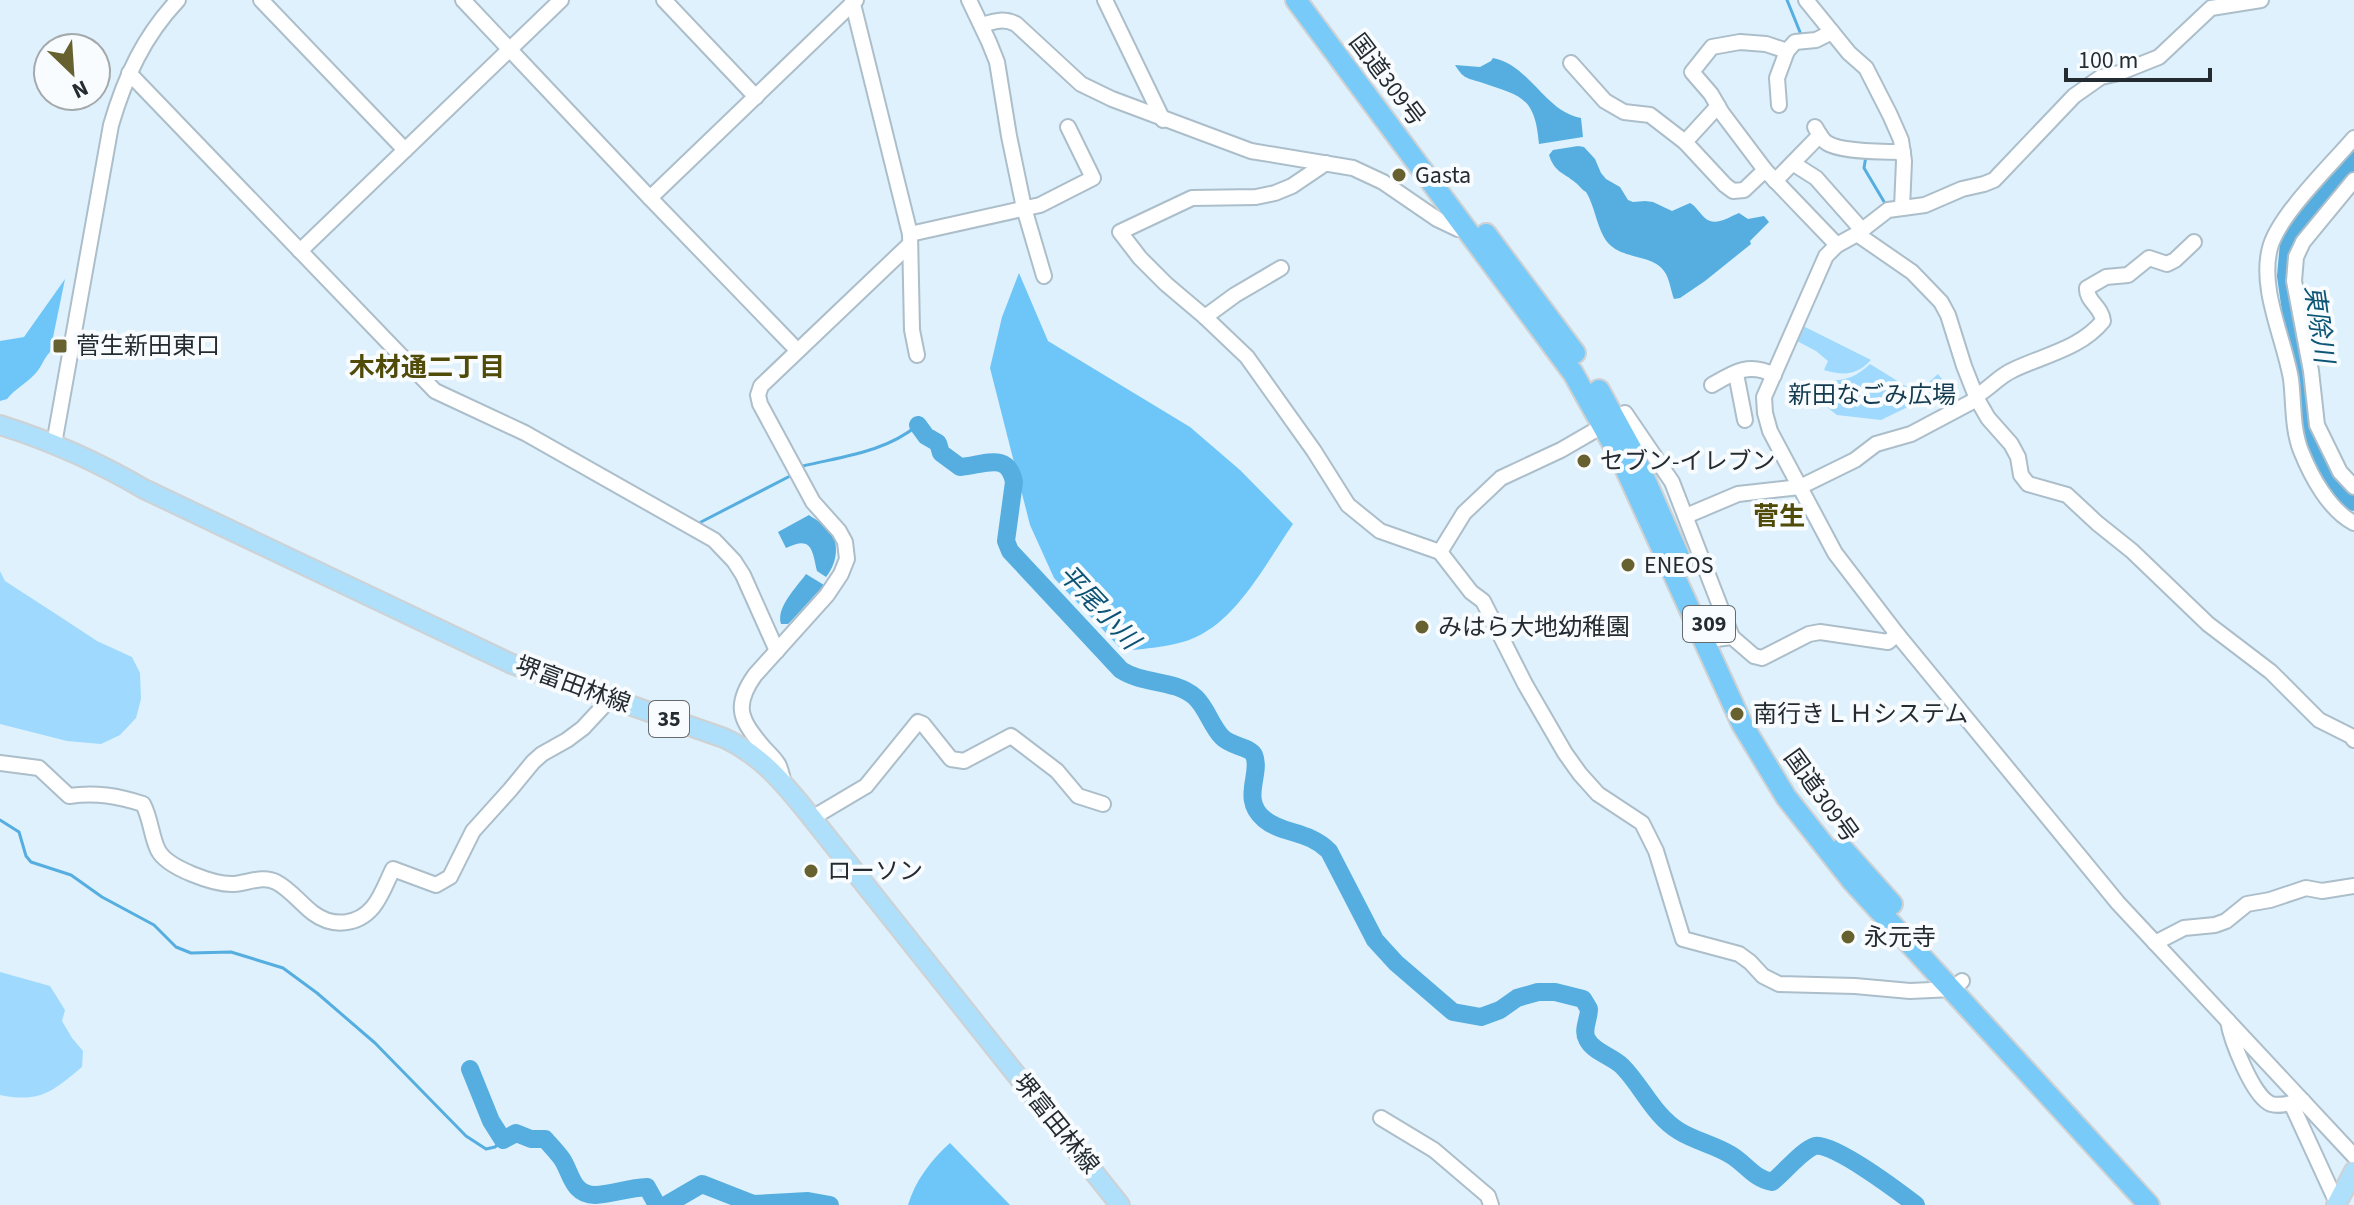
<svg xmlns="http://www.w3.org/2000/svg" width="2354" height="1205" viewBox="0 0 2354 1205" font-family="'Source Sans 3','Noto Sans JP',sans-serif">
	<style>
		.green { fill: #9fdafe }
		.forest { fill: #6ec6f8 }
		.water { fill: #55aedf }
		.lines { fill: none; stroke-linecap: round; stroke-linejoin: round }
		.stream { stroke: #55aedf; stroke-width: 3 }
		.river { stroke: #55aedf; stroke-width: 18 }
		.minor-casing { stroke: #acbec9; stroke-width: 18 }
		.major-casing { stroke: #cfd1d2; stroke-width: 22 }
		.highway-casing { stroke: #cfd1d2; stroke-width: 24 }
		.minor { stroke: #fff; stroke-width: 14 }
		.major { stroke: #aedffb; stroke-width: 18 }
		.highway { stroke: #78caf9; stroke-width: 20 }
		.poi-dot { fill: #66612e; stroke: #f8fcfe; stroke-width: 3 }
		.labels { text-anchor: middle; dominant-baseline: central; stroke-width: 8; stroke-linejoin: round; paint-order: stroke }
		.shield { fill: #f8fcfe; stroke: #646a6e; stroke-width: 2 }
		.shield-label { font-size: 22px; font-weight: bold; fill: #252c31 }
		.street-label { font-size: 24px; fill: #252c31; stroke: #f8fcfe }
		.poi-label { font-size: 24px; fill: #252c31; stroke: #f8fcfe; text-anchor: start }
		.park-label { font-size: 24px; fill: #133a4e; stroke: #f8fcfe }
		.water-label { font-size: 26px; font-style: italic; fill: #0d5475; stroke: #f8fcfe }
		.neighbourhood-label { font-size: 26px; font-weight: bold; fill: #514b0a; stroke: #f8fcfe }
	</style>
	<rect width="100%" height="100%" fill="#def1fd"/>
	<g class="green">
		<path d="M1801,325L1871,360C1857,375 1844,376 1824,370L1828,361L1816,351L1795,340Z"/>
		<path d="M1870,364L1917,393L1938,374L1942,379L1920,401L1881,420L1837,415L1828,408L1820,380C1841,382 1854,379 1870,364Z"/>
		<polygon points="0,571 5,581 59,616 97,641 132,657 140,673 141,699 136,718 120,735 101,744 67,741 0,724"/>
		<path d="M0,972L50,986L65,1010L62,1021L72,1038L83,1051L82,1067C52,1092 40,1103 0,1095Z"/>
	</g>
	<g class="forest">
		<path d="M1019,273L1048,341L1190,427L1240,470L1293,524C1268,560 1241,613 1202,634C1179,647 1149,648 1123,651L1054,578L1030,525L990,368L1002,317Z"/>
		<path d="M65,279L50,352C43,359 41,369 34,375C25,384 15,389 7,399L0,401V341L24,337Z"/>
		<path d="M950,1143L1010,1205H908C915,1181 931,1160 950,1143Z"/>
	</g>
	<g class="water">
		<path d="M1493,58C1530,65 1545,112 1581,118L1583,137L1539,144C1535,96 1521,96 1480,82C1466,78 1463,78 1455,65L1480,67L1491,61Z"/>
		<path d="M1578,146L1584,147L1595,159L1601,173L1606,179L1620,187L1628,200L1633,202L1645,201L1653,202L1672,211L1690,203C1697,207 1699,213 1705,218C1715,227 1729,217 1739,213L1748,219L1764,216L1769,222L1750,241L1751,244L1705,281L1680,298L1674,299C1671,291 1670,282 1666,274C1655,254 1626,260 1610,245C1597,232 1596,208 1586,192C1582,190 1580,186 1576,183C1563,172 1555,173 1549,155L1553,150Z"/>
		<path d="M809,515C816,520 826,525 831,532C840,546 836,565 826,577L817,571C812,548 811,536 786,548L778,532Z"/>
		<path d="M806,574L824,585L793,619L788,624H781C776,607 796,588 806,574Z"/>
	</g>
	<g class="lines">
		<g class="stream">
			<polyline points="1787,0 1802,37"/>
			<polyline points="1866,156 1864,168 1886,205"/>
			<path d="M799,469L803,466C845,456 885,452 918,425"/>
			<polyline points="701,522 794,474"/>
			<polyline points="0,820 19,832 26,856 31,862 71,875 102,897 154,925 176,947 191,953 231,952 283,968 317,993 375,1043 466,1136 486,1149 495,1147 503,1140"/>
		</g>
		<g class="river">
			<path d="M2354,160L2308,215L2289,243L2286,276L2308,430C2317,458 2332,482 2354,502"/>
			<path d="M918,425L926,436L938,443L941,453L960,467C984,465 1008,451 1014,482L1006,541L1010,551L1121,670C1144,685 1174,679 1195,697C1207,708 1211,726 1222,737C1230,746 1250,747 1254,755C1262,774 1240,799 1264,819C1283,835 1308,830 1329,851L1375,940L1396,963L1453,1012L1481,1017L1500,1010L1517,998L1538,992H1555L1583,999L1589,1009C1589,1019 1582,1030 1587,1039C1593,1052 1612,1056 1622,1066C1642,1086 1654,1116 1679,1131C1695,1141 1715,1145 1731,1155C1746,1164 1753,1178 1772,1182C1784,1173 1802,1150 1815,1146C1833,1142 1899,1192 1916,1205"/>
			<path d="M470,1069L491,1121L503,1140L516,1133L531,1139H545C551,1146 557,1152 562,1159C571,1172 572,1195 595,1195C612,1194 628,1188 647,1187L657,1205"/>
			<polyline points="666,1205 702,1184 753,1204 808,1201 830,1205"/>
		</g>
		<g class="minor-casing">
			<g id="minor">
				<polyline points="261,0 405,150"/>
				<polyline points="463,0 650,198 856,0"/>
				<polyline points="664,0 756,97"/>
				<polyline points="852,0 910,234 912,330 917,355"/>
				<polyline points="969,0 989,42 997,62 1009,136 1024,208 1044,276"/>
				<polyline points="1105,0 1163,120"/>
				<polyline points="1806,0 1849,53 1866,68 1890,115 1901,140 1904,161 1902,208"/>
				<polyline points="2261,0 2211,8 2159,57 2119,73 2101,77 2074,96 1994,180 1984,184 1962,189 1925,205 1888,210 1857,234 1837,245 1826,256 1764,397 1765,413 1770,431 1835,553 1897,634 2118,903 2354,1156"/>
				<path d="M982,25C995,21 1004,18 1016,24L1081,84L1112,99L1251,151L1353,168L1383,182L1437,219L1458,229L1467,230"/>
				<polyline points="1571,63 1605,101 1624,112 1650,115 1685,142 1725,185 1733,191 1744,190 1765,170 1837,245"/>
				<polyline points="129,73 435,391 525,433 714,540 734,561 743,575 777,651"/>
				<polyline points="1779,105 1777,78 1787,51"/>
				<path d="M1815,127C1819,133 1821,139 1827,143C1841,152 1885,152 1903,152"/>
				<path d="M2354,138C2331,165 2278,216 2270,248C2259,289 2284,338 2291,379C2294,403 2292,428 2301,451C2311,476 2329,510 2354,523"/>
				<polyline points="1685,142 1718,106"/>
				<polyline points="1326,163 1292,186 1275,193 1256,197 1192,198 1120,232 1140,258 1166,284 1205,317 1247,357 1314,451 1348,505 1380,531 1440,552 1471,592 1483,601 1525,684 1565,753 1580,774 1598,794 1642,823 1656,851 1683,939 1739,954 1750,962 1763,976 1779,984 1855,986 1910,991 1953,989 1962,981"/>
				<polyline points="1794,164 1816,178 1862,230"/>
				<polyline points="1765,170 1722,113 1711,94 1692,72 1712,47 1740,42 1766,44 1787,51 1795,42 1816,40 1832,32"/>
				<polyline points="2354,180 2303,242 2296,257 2294,281 2311,371 2317,425 2340,472 2354,487"/>
				<polyline points="1775,181 1820,135"/>
				<polyline points="650,198 797,350"/>
				<polyline points="910,234 1040,205 1093,178 1068,127"/>
				<polyline points="1857,234 1912,272 1941,302 1948,315 1964,366 1977,399 1988,418 2011,444 2018,457 2021,475 2028,484 2067,495 2097,523 2132,551 2208,624 2271,672 2319,720 2351,736 2354,740"/>
				<polyline points="300,251 561,0"/>
				<polyline points="1205,317 1235,295 1281,268"/>
				<polyline points="1737,379 1745,420"/>
				<path d="M1712,385C1734,372 1749,362 1774,375"/>
				<path d="M1976,396C1989,389 1999,376 2013,370C2044,355 2080,349 2103,321C2102,307 2086,301 2087,288L2106,277L2128,275L2149,258L2167,264L2175,260L2194,242"/>
				<path d="M54,444L111,125C125,77 144,36 178,0"/>
				<polyline points="1686,516 1738,494 1800,487 1855,460 1876,444 1911,434 1977,399"/>
				<polyline points="1440,552 1464,513 1501,478 1561,450 1625,413 1672,482 1732,637"/>
				<polyline points="1716,639 1732,637 1754,656 1762,658 1809,634 1820,632 1888,642 1897,634"/>
				<path d="M0,763L39,768L69,796C96,792 118,796 143,804C151,819 151,836 158,850C167,868 215,885 234,884C248,883 263,875 276,882C290,889 301,904 313,913C333,928 358,925 373,907C382,896 387,881 393,869L436,885L450,877L473,831L510,790L533,762L542,754L567,740L583,728L610,699"/>
				<path d="M784,783C782,777 781,769 778,764C775,759 769,753 765,749C741,721 732,707 755,675L827,595L841,574L847,559L845,542L839,531L813,502L760,404L758,395L761,386L910,244"/>
				<polyline points="812,818 866,786 918,722 923,724 951,759 964,761 1011,736 1057,771 1078,796 1103,804"/>
				<polyline points="2155,943 2184,928 2215,925 2226,921 2247,904 2270,900 2306,888 2322,891 2354,886"/>
				<path d="M2228,1021C2231,1040 2253,1097 2271,1104C2281,1107 2293,1102 2303,1101"/>
				<polyline points="2291,1103 2337,1203"/>
				<polyline points="1381,1118 1434,1150 1488,1196 1491,1205"/>
			</g>
		</g>
		<g class="major-casing">
			<g id="major">
				<path d="M0,425C51,441 98,462 144,489L512,664L724,738C763,756 786,786 812,818L1120,1205"/>
				<polyline points="2336,1205 2354,1171"/>
			</g>
		</g>
		<g class="highway-casing">
			<g id="highway">
				<polyline points="1296,0 1573,373 1621,459 1742,724 1786,797 1853,882 2149,1205"/>
				<polyline points="1486,234 1575,353"/>
				<polyline points="1599,390 1632,450 1682,563"/>
				<polyline points="1842,848 1892,904"/>
			</g>
		</g>
		<use href="#minor" class="minor"/>
		<use href="#major" class="major"/>
		<use href="#highway" class="highway"/>
	</g>
	<g class="poi-dot">
		<circle cx="1399" cy="175" r="8"/>
		<rect x="52" y="338" width="16" height="16" rx="4"/>
		<circle cx="1584" cy="461" r="8"/>
		<circle cx="1628" cy="565" r="8"/>
		<circle cx="1422" cy="627" r="8"/>
		<circle cx="1737" cy="714" r="8"/>
		<circle cx="811" cy="871" r="8"/>
		<circle cx="1848" cy="937" r="8"/>
	</g>
	<g class="labels">
		<g class="shield">
			<rect x="1683" y="606" width="52" height="36" rx="6"/>
			<rect x="649" y="701" width="40" height="36" rx="6"/>
		</g>
		<g class="shield-label">
			<text x="1709" y="624">309</text>
			<text x="669" y="719">35</text>
		</g>
		<g class="street-label">
			<text transform="translate(1387 80) rotate(53)">国道309号</text>
			<text transform="translate(573 685) rotate(20)">堺富田林線</text>
			<text transform="translate(1821 796) rotate(54)">国道309号</text>
			<text transform="translate(1056 1124) rotate(51)">堺富田林線</text>
		</g>
		<g class="poi-label">
			<text x="1415" y="175">Gasta</text>
			<text x="76" y="346">菅生新田東口</text>
			<text x="1600" y="461">セブン-イレブン</text>
			<text x="1644" y="565">ENEOS</text>
			<text x="1438" y="627">みはら大地幼稚園</text>
			<text x="1753" y="714">南行きＬＨシステム</text>
			<text x="827" y="871">ローソン</text>
			<text x="1864" y="937">永元寺</text>
		</g>
		<g class="park-label">
			<text x="1872" y="395">新田なごみ広場</text>
		</g>
		<g class="water-label">
			<text transform="translate(2319 324) rotate(82)">東除川</text>
			<text transform="translate(1099 607) rotate(47)">平尾小川</text>
		</g>
		<g class="neighbourhood-label">
			<text x="427" y="367">木材通二丁目</text>
			<text x="1779" y="516">菅生</text>
		</g>
	</g>
	<g transform="translate(72 72) rotate(155)"><circle r="38" fill="#f8fcfe" stroke="#a4a9ac" stroke-width="2"/>
	<path d="M0-6L14 30L0 20L-14 30Z" fill="#66612e"/>
	<text y="-12" font-size="22" font-weight="bold" text-anchor="middle" fill="#252c31">N</text>
	</g>
	<path d="M2066 68v12h144v-12" fill="none" stroke="#252c31" stroke-width="4"/>
	<text x="2078" y="68" font-size="24" fill="#252c31" stroke="#f8fcfe" stroke-width="6" paint-order="stroke">100 m</text>
</svg>
